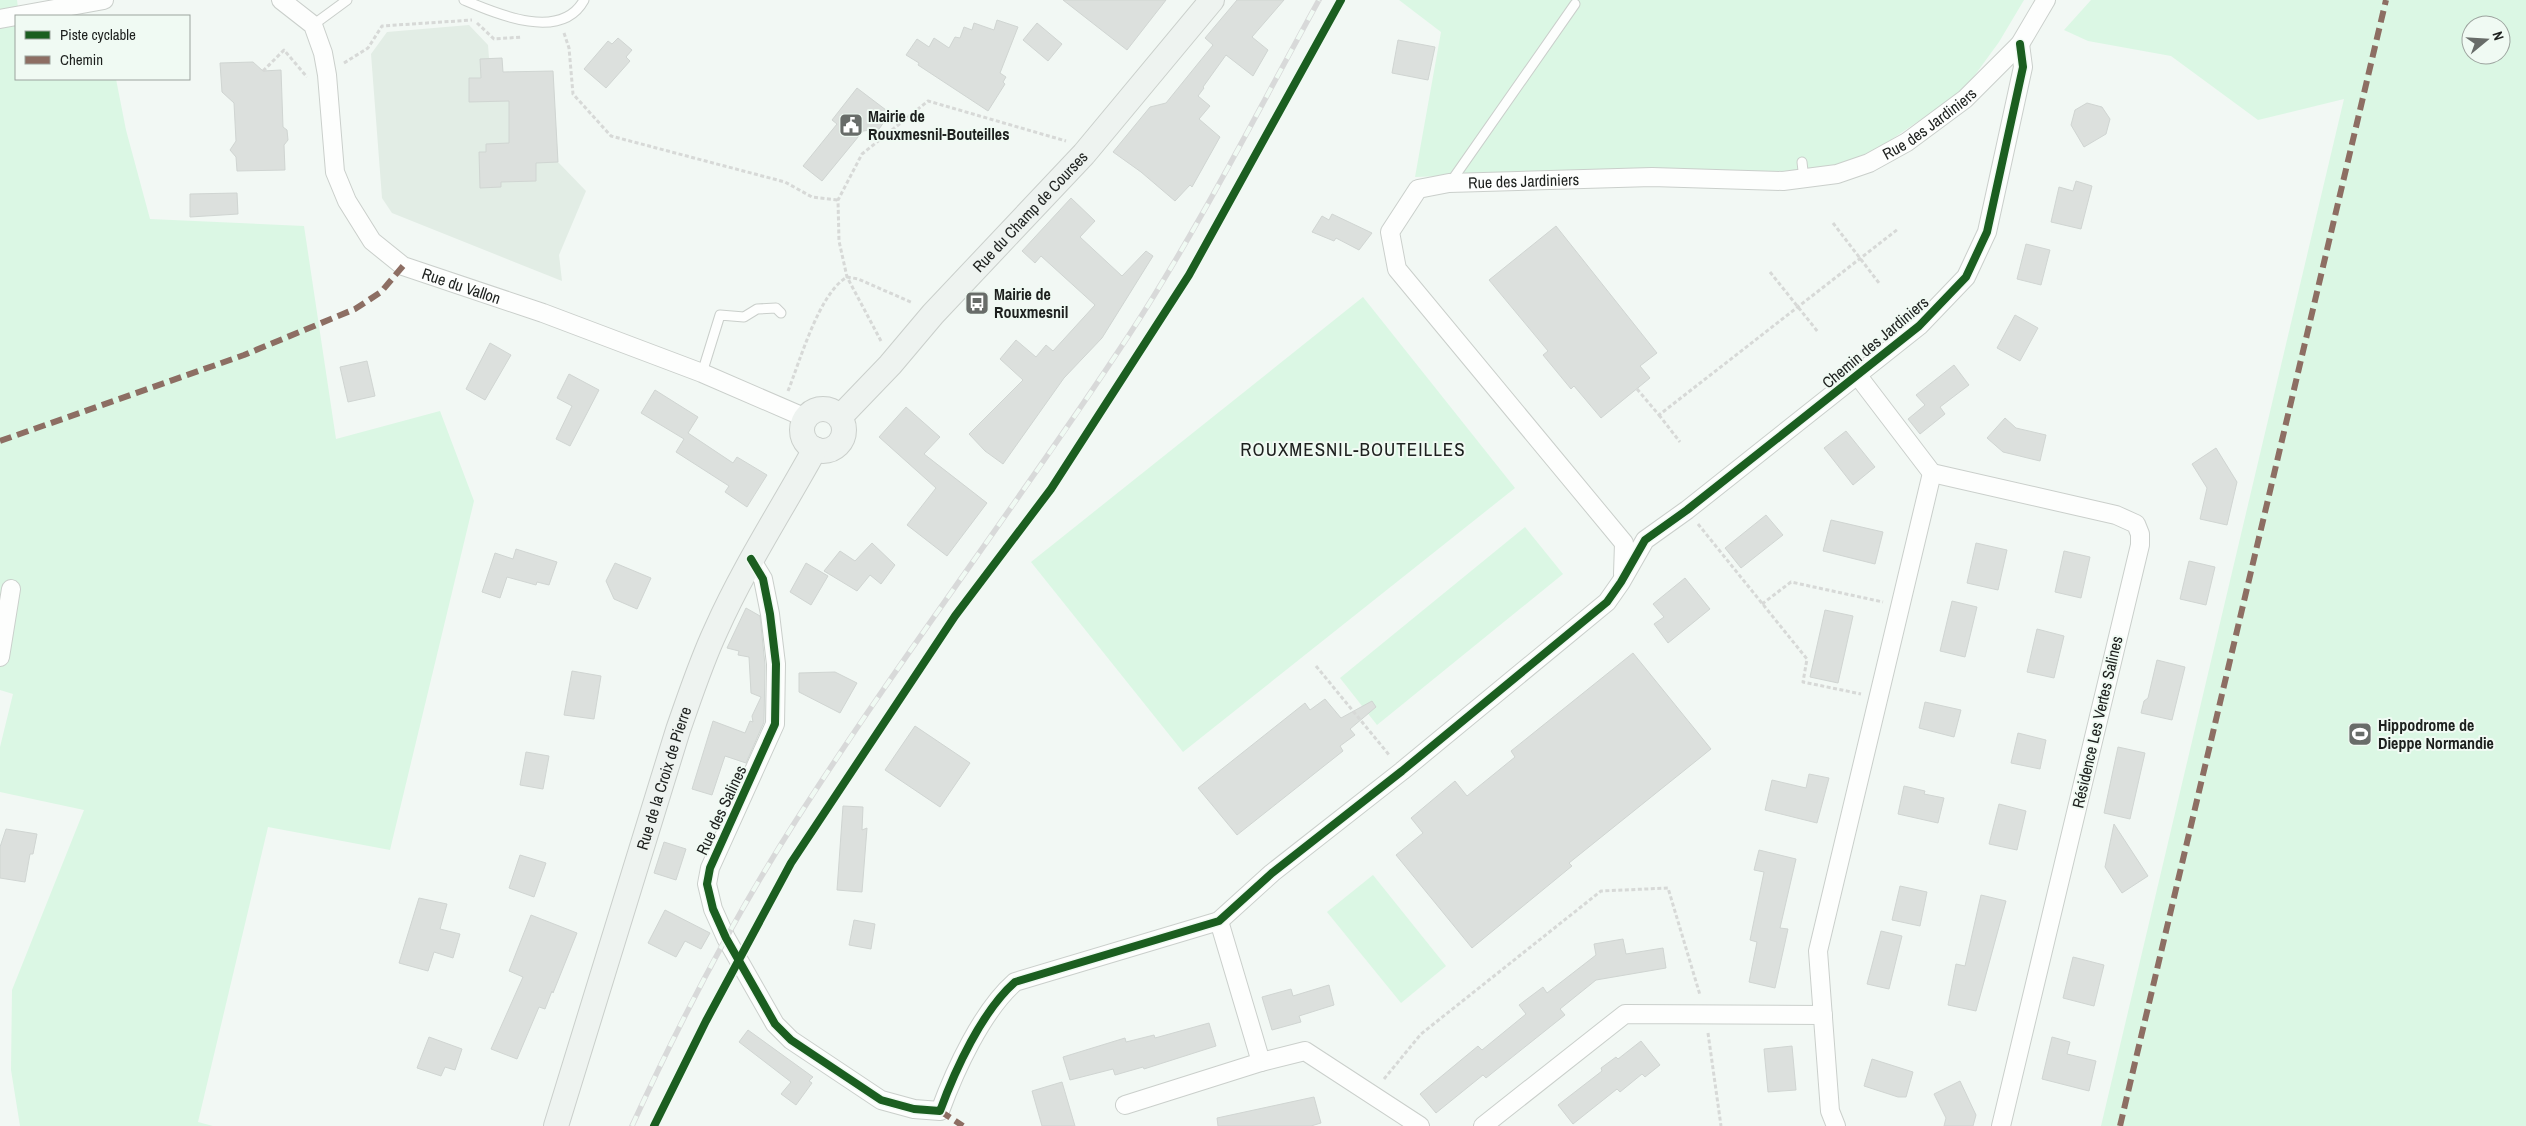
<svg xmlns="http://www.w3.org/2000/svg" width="2526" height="1126" viewBox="0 0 2526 1126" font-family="'Archivo Narrow',sans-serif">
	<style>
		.built { fill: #e2ede5 }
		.green { fill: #dbf7e4; fill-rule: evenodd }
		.building { fill: #dce0dd; stroke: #d0d5d2 }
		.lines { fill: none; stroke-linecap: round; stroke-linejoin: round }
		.service-casing { stroke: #cacfcb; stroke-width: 11 }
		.minor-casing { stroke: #cacfcb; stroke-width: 20 }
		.secondary-casing { stroke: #cacfcb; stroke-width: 26 }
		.path { stroke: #d7d9d7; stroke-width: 3; stroke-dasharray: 4 2.5; stroke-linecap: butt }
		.service { stroke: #fdfefd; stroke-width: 9 }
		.minor { stroke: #fdfefd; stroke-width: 18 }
		.secondary { stroke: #eef3f0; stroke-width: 24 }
		.rail-casing { stroke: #d8d9d9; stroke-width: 5.5 }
		.rail { stroke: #f0faf3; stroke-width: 4; stroke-dasharray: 11; stroke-linecap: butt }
		.quiet { stroke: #8d6e63; stroke-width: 6; stroke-dasharray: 12 6; stroke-linecap: butt }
		.cycleway-casing { stroke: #f0faf3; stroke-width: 11 }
		.cycleway { stroke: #1b5e20; stroke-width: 8 }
		.labels { text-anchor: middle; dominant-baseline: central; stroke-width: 4; stroke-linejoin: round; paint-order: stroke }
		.poi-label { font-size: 16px; font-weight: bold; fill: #1d201e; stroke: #f0faf3; text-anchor: start }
		.street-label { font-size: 16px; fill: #1d201e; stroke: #f0faf3 }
		.quarter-label { font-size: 19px; letter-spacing: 1px; fill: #1d201e; stroke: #f0faf3 }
	</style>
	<rect width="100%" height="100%" fill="#f2f8f4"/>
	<polygon class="built" points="469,25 488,45 489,58 502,58 503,72 553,71 558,162 586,191 559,255 562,281 392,213 382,198 371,54 387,32"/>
	<g class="green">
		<polygon points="0,0 17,0 19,16 16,16 16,79 116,79 126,130 150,219 304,226 336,439 440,411 474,501 390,850 268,827 198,1122 213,1126 20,1126 11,1070 12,990 84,810 0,792 0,747 13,694 0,690"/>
		<polygon points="1399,0 2024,0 1999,42 1964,90 1873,152 1806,176 1658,168 1415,177 1441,32"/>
		<path d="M2091,0H2526V1126H2101L2344,99L2258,120L2171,56L2088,41L2064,30ZM2471,25H2501V55H2471Z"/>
		<polygon points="1363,297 1515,488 1183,752 1031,562"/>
		<polygon points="1525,527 1563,574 1377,725 1340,678"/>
		<polygon points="1373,875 1446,966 1401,1003 1327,912"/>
	</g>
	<g class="building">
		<polygon points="1063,0 1166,0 1127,50"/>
		<polygon points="1237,0 1284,0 1252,37 1268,50 1253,76 1226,55 1203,87 1204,88 1198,96 1210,106 1199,119 1220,137 1192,187 1190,185 1175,201 1141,172 1113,152 1150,107 1166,103 1213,45 1205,38"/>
		<polygon points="997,20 1018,27 1000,73 1006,77 1003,82 1005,84 988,111 918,65 919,63 906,55 917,39 929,47 934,38 949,48 955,37 960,38 964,27 972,30 974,23 994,30"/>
		<polygon points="1037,23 1062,44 1048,61 1023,40"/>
		<polygon points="618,38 632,50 626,57 630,61 606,88 584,69 608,41 612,44"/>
		<polygon points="1398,40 1435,47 1428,80 1392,73"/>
		<polygon points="502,58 503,72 553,71 558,162 536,163 536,181 501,182 501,187 480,188 479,152 486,152 486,144 509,143 509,101 469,102 469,78 481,78 480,59"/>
		<polygon points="253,62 263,71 281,70 283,127 287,130 288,140 284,145 285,170 237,171 236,157 230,150 236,141 234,103 222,92 220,63"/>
		<polygon points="857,88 886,110 887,118 879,129 863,131 822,181 803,166 837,124 832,120"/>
		<polygon points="2087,103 2102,107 2110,119 2106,134 2084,147 2071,125 2075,110"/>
		<polygon points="2076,181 2092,186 2081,229 2051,222 2059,187 2073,191"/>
		<polygon points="237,193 238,214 190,217 190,194"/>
		<polygon points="1071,198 1095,221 1080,237 1122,276 1146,251 1153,256 1102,338 1064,378 1003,464 985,451 969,434 1023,380 1000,359 1016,340 1036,357 1046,345 1053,351 1095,305 1041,256 1035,263 1022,251"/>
		<polygon points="1332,214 1372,233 1359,250 1336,238 1334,241 1312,232 1322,216 1329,220"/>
		<polygon points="1556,226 1657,353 1640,366 1650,378 1601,418 1574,386 1571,389 1543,355 1548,351 1489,280"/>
		<polygon points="2026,244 2050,250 2041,285 2017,279"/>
		<polygon points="2015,315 2038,328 2020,361 1997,348"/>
		<polygon points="490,343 511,355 485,400 466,389"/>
		<polygon points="367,361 375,396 348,402 340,367"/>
		<polygon points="1954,365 1969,385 1940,407 1945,414 1920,434 1908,419 1925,405 1916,395"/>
		<polygon points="569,374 599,390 570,446 556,439 572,406 557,398"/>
		<polygon points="655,390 698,417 688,433 733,463 737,457 767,475 747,507 725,492 729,486 676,452 684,439 641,413"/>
		<polygon points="906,407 940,437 924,454 987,503 947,556 907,525 936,488 879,437"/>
		<polygon points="2005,418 2016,428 2046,435 2040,461 2003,452 1987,438"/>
		<polygon points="1846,431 1875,467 1853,485 1824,448"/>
		<polygon points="2216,448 2237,482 2227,525 2200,519 2207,488 2192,464"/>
		<polygon points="1766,515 1783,535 1741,568 1725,548"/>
		<polygon points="1831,520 1883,532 1875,564 1823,551"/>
		<polygon points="872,543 895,565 881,584 870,575 857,591 824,571 840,551 855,561"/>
		<polygon points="1976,543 2007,550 1998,590 1967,583"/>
		<polygon points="516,549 557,562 549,585 537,582 536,585 507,577 500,598 482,592 495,553 513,559"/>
		<polygon points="2064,551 2090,557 2081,598 2055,592"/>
		<polygon points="2189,561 2215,567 2206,605 2180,599"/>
		<polygon points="615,563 651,578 637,609 614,599 606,581"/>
		<polygon points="806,563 828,576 811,605 790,592"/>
		<polygon points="1685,578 1710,609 1668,643 1654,624 1664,617 1653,604"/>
		<polygon points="1952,601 1977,607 1965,657 1940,651"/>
		<polygon points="746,608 760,616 765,665 764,722 746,763 725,756 712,795 692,789 713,721 745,733 750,721 753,722 752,716 761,697 751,693 749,657 738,655 739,651 727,648"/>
		<polygon points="1825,610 1853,616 1838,683 1810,677"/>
		<polygon points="2037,629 2064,636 2054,678 2027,672"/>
		<polygon points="1633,653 1711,749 1569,863 1572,866 1472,948 1396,855 1423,833 1411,818 1455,781 1467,796 1515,757 1511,751"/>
		<polygon points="2157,660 2185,667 2172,720 2141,713 2144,701 2148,698"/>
		<polygon points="572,671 601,676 594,719 564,715"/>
		<polygon points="835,672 857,683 840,713 799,692 799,673"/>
		<polygon points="1325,699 1341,718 1372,701 1376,707 1350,729 1355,735 1340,746 1343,751 1237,835 1198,788 1305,703 1310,710"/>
		<polygon points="1925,702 1961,710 1954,737 1919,728"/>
		<polygon points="915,726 970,763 940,807 885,770"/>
		<polygon points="2018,733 2046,740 2040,769 2011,763"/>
		<polygon points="2118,747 2145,753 2130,819 2104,813"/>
		<polygon points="526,752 549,756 543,789 520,785"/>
		<polygon points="1809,774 1829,778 1817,823 1765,810 1772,780 1806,788"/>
		<polygon points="1904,786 1925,791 1924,794 1944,798 1938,823 1898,814"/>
		<polygon points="1999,804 2026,811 2017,850 1989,844"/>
		<polygon points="843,806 863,807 862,830 867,828 862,892 837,890"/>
		<polygon points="2114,824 2148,876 2122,893 2105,867"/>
		<polygon points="6,829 37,834 33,854 30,854 25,882 0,878 0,847"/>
		<polygon points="664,842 686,849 676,880 654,873"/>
		<polygon points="1759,850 1796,859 1780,928 1788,929 1775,988 1749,982 1757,942 1750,940 1764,872 1754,870"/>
		<polygon points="520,855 546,863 534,897 509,888"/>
		<polygon points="1900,886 1927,892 1920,926 1892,920"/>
		<polygon points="1981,895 2006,901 1976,1011 1948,1005 1956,964 1965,966"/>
		<polygon points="419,898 447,904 440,929 460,934 453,958 434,952 428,971 399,963"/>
		<polygon points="665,910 710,933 701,949 685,941 676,957 648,943"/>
		<polygon points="531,915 577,933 553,993 552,991 545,1009 539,1007 517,1059 491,1049 523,977 509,971"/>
		<polygon points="854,920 875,924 871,949 849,945"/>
		<polygon points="1881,931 1902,936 1889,989 1867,984"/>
		<polygon points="1623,939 1626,954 1663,948 1666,968 1596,980 1560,1009 1565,1015 1486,1078 1483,1075 1436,1113 1420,1094 1478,1046 1482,1050 1526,1014 1519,1005 1543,987 1547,993 1596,955 1594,944"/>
		<polygon points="2073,957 2104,965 2094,1006 2063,998"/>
		<polygon points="1329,985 1334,1005 1299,1016 1301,1022 1272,1030 1262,997 1291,989 1293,996"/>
		<polygon points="1209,1023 1216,1046 1144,1069 1143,1067 1115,1075 1113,1069 1070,1080 1063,1057 1125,1038 1126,1042 1154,1035 1155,1038"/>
		<polygon points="748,1030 813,1077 809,1081 812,1083 796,1105 781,1094 791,1082 739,1042"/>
		<polygon points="429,1037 462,1049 455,1070 445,1067 441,1076 417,1068"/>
		<polygon points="2052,1037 2070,1042 2067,1054 2096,1061 2089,1091 2042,1079"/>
		<polygon points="1641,1041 1660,1065 1645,1077 1642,1074 1620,1092 1617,1089 1573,1124 1558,1105 1602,1071 1601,1068 1616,1057 1618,1059"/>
		<polygon points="1792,1046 1796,1090 1768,1092 1764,1049"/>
		<polygon points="1872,1059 1913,1072 1906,1097 1898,1097 1864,1086"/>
		<polygon points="1960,1081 1976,1115 1973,1126 1944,1126 1946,1118 1934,1094"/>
		<polygon points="1062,1082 1075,1126 1042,1126 1032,1091"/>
		<polygon points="1314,1097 1321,1123 1311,1126 1218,1126 1217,1118"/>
	</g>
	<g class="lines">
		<g class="service-casing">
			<g id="service">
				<path d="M464,0C497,14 561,42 584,0"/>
				<polyline points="313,25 347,0"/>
				<polyline points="1802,162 1804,180"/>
				<polyline points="1450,183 1575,4"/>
				<polyline points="702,373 720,315 744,317 757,309 776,308 781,313"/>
			</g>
		</g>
		<g class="minor-casing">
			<g id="minor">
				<path id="s1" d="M281,0L313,25L323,53L327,75L335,172L347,201L372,241L403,266L543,313L702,373L806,418"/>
				<polyline points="0,19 104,0"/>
				<polyline points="1858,376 1932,473 2116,515 2136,524 2140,534 2140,545 2001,1126"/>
				<path d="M751,559L763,579L770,614L776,664L775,724L710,868L707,884L713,909L726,938L775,1024L791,1040L881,1100L914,1109L940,1111C955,1070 982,1011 1015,982L1219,921L1272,873L1402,771L1607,602L1621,582L1645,540L1687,510L1919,326L1966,277L1987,232L2023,67L2020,44"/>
				<path id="s2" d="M1623,574L1624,543L1397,269L1390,232L1418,189L1449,183L1652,177L1783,181L1837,174L1869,163L1907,142L1965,99L2020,44L2046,0"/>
				<polyline points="0,657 11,589"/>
				<polyline points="1219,921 1261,1062 1305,1051 1420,1126"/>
				<polyline points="1125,1105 1261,1062"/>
				<polyline points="1483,1126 1625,1014 1823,1015"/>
				<polyline points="1836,1126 1830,1111 1818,951 1932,473"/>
			</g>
		</g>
		<g class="secondary-casing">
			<g id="secondary">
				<circle cx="823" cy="430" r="21"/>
				<path id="s3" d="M840,417L890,365L933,314L1084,154L1212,0"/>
				<path id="s4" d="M556,1126L678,730C690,696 701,662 716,630C744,567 782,509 815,449"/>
			</g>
		</g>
		<g class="path">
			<polyline points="477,23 494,39 522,37"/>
			<polyline points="564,33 569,48 573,94 611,136 785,182 812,197 838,200"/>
			<polyline points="344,63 368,48 382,26 472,20"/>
			<polyline points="263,71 284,50 307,77"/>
			<polyline points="1833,223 1879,283"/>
			<polyline points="1770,272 1818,332"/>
			<polyline points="881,341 847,277 839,241 838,200 862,154 928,101 1066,141"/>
			<polyline points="1637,389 1659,415 1898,229"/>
			<path d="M788,391C800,361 819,293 847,277L858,279L913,303"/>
			<polyline points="1659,415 1680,442"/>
			<polyline points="1698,524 1807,659 1803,682 1861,694"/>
			<polyline points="1762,604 1791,582 1883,602"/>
			<polyline points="1316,666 1390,756"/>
			<polyline points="1708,1033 1721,1126"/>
			<polyline points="1384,1079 1421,1034 1601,891 1668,888 1700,995"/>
		</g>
		<use href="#service" class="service"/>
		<use href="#minor" class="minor"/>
		<use href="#secondary" class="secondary"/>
		<g class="rail-casing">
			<path id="rail" d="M632,1126C680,1021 733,919 795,822C901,656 1021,500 1129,335C1199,228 1257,112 1319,0"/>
		</g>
		<use href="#rail" class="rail"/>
		<g class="quiet">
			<polyline points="0,441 244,355 355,309 381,292 403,266"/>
			<polyline points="940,1111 963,1126"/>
			<polyline points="2120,1126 2386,0"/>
		</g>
		<g class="cycleway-casing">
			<g id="cycleway">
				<path d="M751,559L763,579L770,614L776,664L775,724L710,868L707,884L713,909L726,938L775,1024L791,1040L881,1100L914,1109L940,1111C955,1070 982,1011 1015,982L1219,921L1272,873L1402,771L1607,602L1621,582L1645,540L1687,510L1919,326L1966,277L1987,232L2023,67L2020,44"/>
				<polyline points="654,1126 706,1021 791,863 955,616 1051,489 1189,275 1341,0"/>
			</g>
		</g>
		<use href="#cycleway" class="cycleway"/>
	</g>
	<defs>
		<g id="civic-square" transform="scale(1.25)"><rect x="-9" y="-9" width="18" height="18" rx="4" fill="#686c69" stroke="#f0faf3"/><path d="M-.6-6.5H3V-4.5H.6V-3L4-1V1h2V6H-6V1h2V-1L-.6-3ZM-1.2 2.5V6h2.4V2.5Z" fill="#fff"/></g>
		<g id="bus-square" transform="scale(1.25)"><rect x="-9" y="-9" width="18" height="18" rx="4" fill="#686c69" stroke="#f0faf3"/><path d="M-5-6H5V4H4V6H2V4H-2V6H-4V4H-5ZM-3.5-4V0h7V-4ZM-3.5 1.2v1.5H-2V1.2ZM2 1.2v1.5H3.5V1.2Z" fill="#fff"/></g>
		<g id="stadium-square" transform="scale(1.25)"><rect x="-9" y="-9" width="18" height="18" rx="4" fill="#686c69" stroke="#f0faf3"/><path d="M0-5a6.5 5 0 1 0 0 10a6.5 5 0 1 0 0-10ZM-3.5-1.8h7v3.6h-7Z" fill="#fff"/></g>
	</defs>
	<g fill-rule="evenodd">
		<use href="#civic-square" x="851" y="125"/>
		<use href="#bus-square" x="977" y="303"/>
		<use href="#stadium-square" x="2360" y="734"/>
	</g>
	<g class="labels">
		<g class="poi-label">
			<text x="868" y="116">Mairie de<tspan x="868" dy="18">Rouxmesnil-Bouteilles</tspan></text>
			<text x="994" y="294">Mairie de<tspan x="994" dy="18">Rouxmesnil</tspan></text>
			<text x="2378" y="725">Hippodrome de<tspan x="2378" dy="18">Dieppe Normandie</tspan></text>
		</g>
		<g class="street-label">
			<text stroke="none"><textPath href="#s2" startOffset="1002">Rue des Jardiniers</textPath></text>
			<text stroke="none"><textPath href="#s2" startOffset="582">Rue des Jardiniers</textPath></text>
			<text stroke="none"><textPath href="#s3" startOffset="280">Rue du Champ de Courses</textPath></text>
			<text stroke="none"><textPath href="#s1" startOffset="370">Rue du Vallon</textPath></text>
			<text transform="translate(1875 342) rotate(-40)">Chemin des Jardiniers</text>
			<text transform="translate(2097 722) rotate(-77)">Résidence Les Vertes Salines</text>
			<text stroke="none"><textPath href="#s4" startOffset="364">Rue de la Croix de Pierre</textPath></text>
			<text transform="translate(721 810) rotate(-65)">Rue des Salines</text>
		</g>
		<g class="quarter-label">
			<text x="1353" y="449">ROUXMESNIL-BOUTEILLES</text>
		</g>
	</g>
	<rect x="15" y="15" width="175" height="65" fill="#f0faf3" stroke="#9ca39e"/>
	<rect x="25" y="31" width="25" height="8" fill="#1b5e20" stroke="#9ca39e"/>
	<text x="60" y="40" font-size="15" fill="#1d201e">Piste cyclable</text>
	<rect x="25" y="56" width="25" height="8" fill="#8d6e63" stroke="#9ca39e"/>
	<text x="60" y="65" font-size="15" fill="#1d201e">Chemin</text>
	<g transform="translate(2486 40) rotate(72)"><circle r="24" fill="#f0faf3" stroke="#9ca39e"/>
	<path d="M0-4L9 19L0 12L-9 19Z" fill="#686c69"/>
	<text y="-8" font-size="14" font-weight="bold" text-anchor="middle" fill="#1d201e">N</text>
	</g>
</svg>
